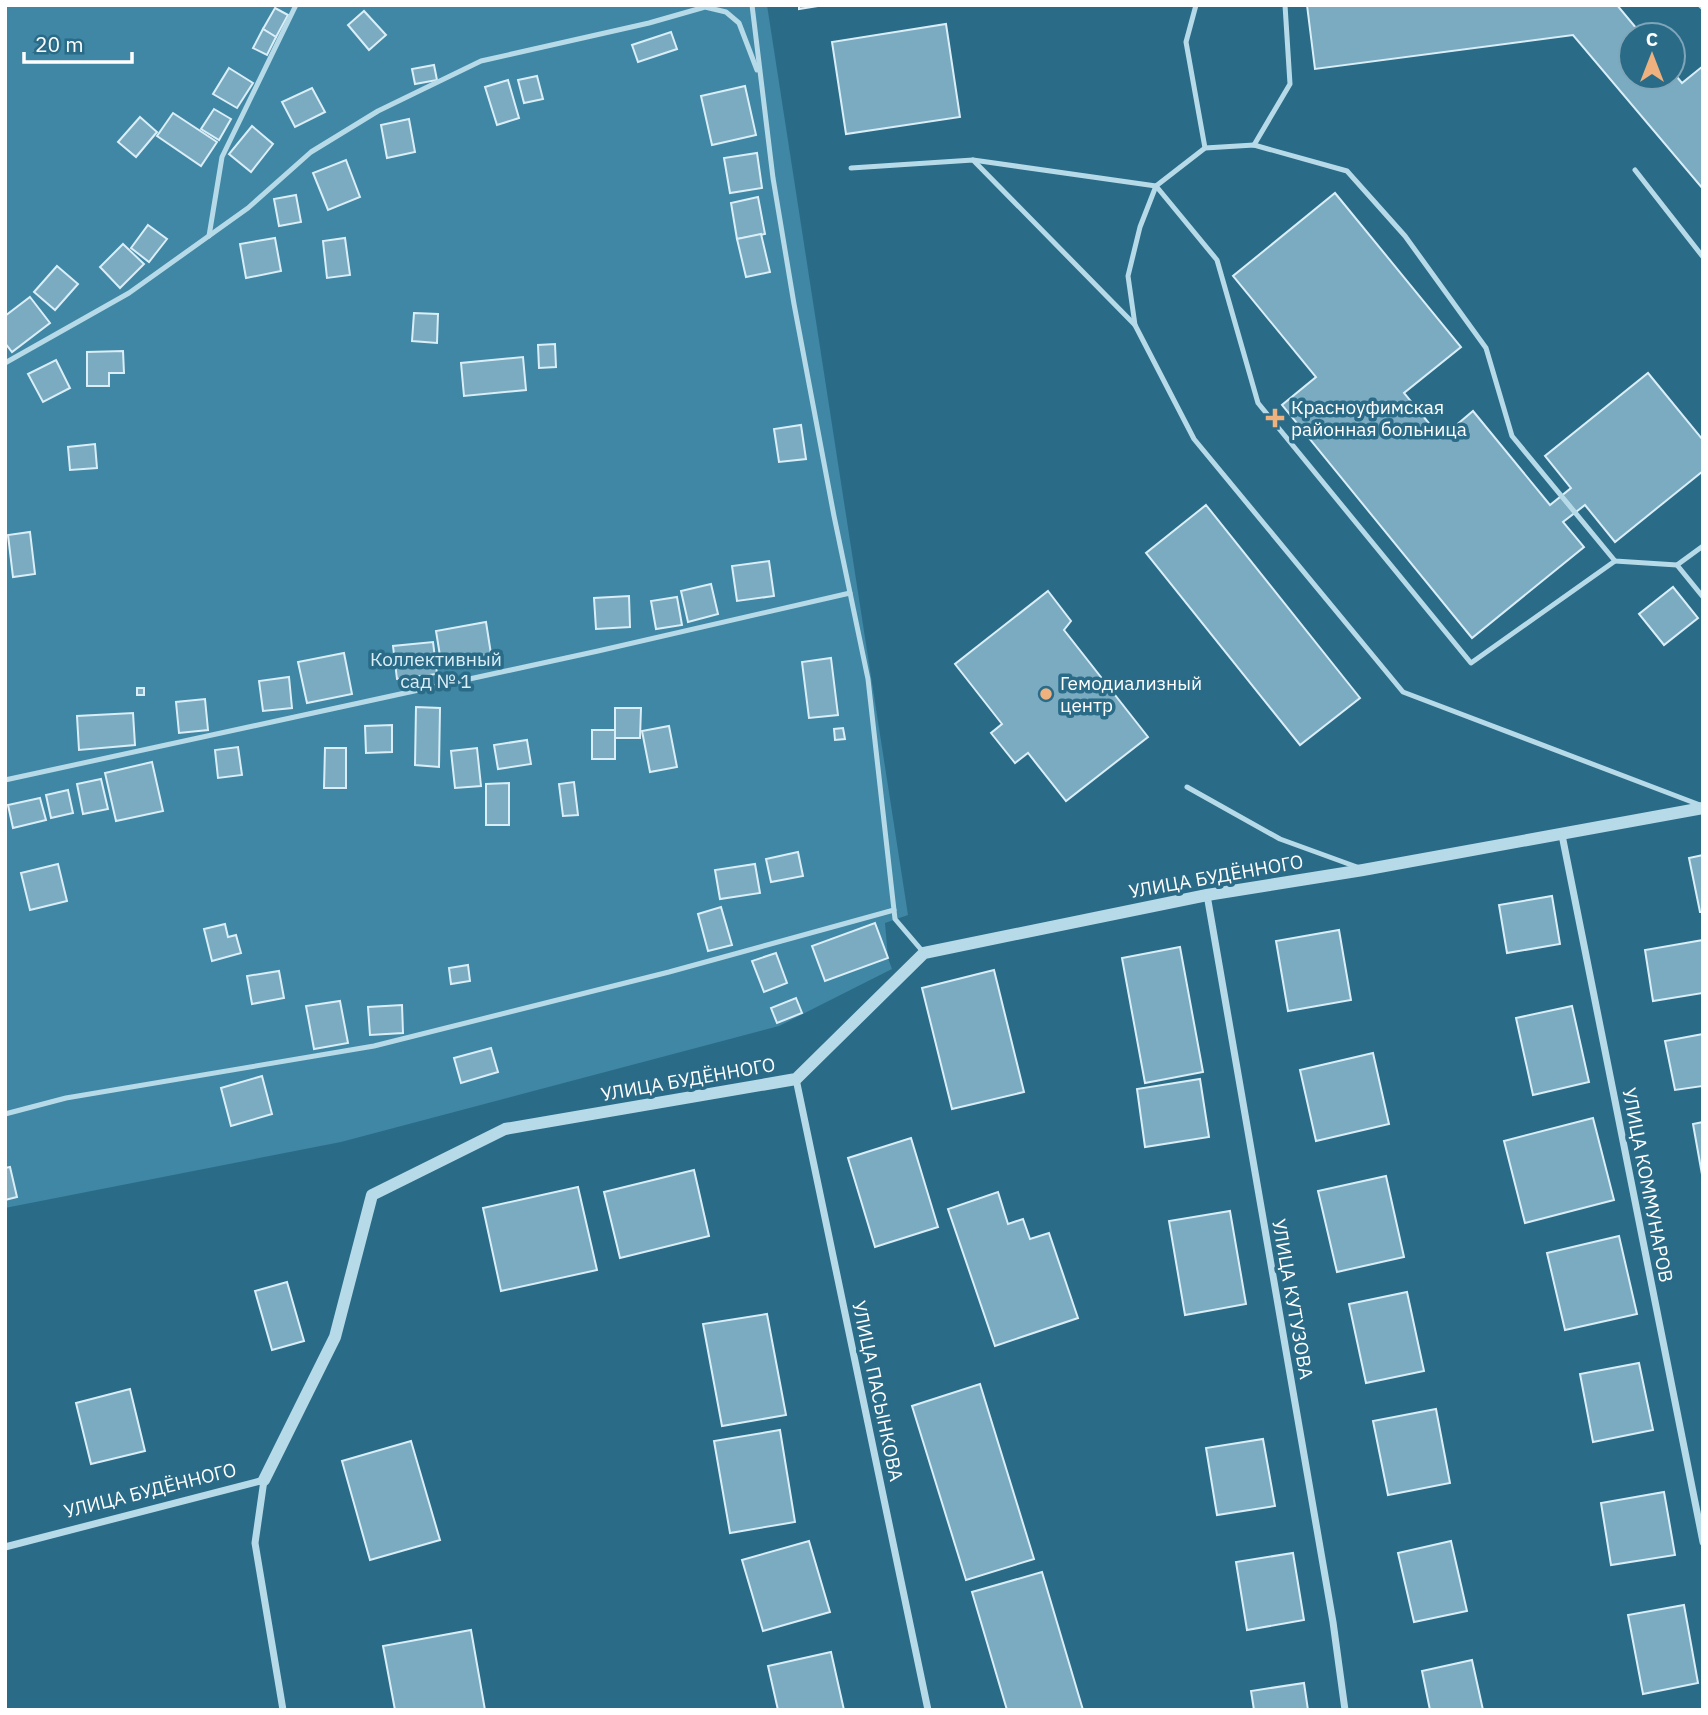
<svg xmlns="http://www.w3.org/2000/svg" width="1708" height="1715" viewBox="0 0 1708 1715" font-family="'IBM Plex Sans',sans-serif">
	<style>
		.green { fill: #3f87a4 }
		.building { fill: #7aabc1; stroke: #daeef7; stroke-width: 2 }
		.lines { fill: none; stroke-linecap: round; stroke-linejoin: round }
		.service { stroke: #b7dae8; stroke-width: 5 }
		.minor { stroke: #b7dae8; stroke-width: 7 }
		.tertiary { stroke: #b7dae8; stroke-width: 12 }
		.poi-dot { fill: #efb27e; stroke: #2a6b88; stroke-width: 2.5 }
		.labels { text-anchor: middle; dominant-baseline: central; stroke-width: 7; stroke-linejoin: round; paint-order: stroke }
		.poi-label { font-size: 19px; fill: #fff; stroke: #2a6b88; text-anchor: start }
		.park-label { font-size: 19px; fill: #daeef7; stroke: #2a6b88 }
		.street-label { font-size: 19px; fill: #fff; stroke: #2a6b88 }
	</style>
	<rect width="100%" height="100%" fill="#2a6b88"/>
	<polygon class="green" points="5,5 767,5 908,915 885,923 888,958 892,969 779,1026 341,1142 5,1208"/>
	<g class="building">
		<polygon points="799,5 824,5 799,9"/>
		<polygon points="1307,5 1617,5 1642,35 1631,35 1631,77 1673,77 1673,72 1682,83 1703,66 1703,189 1573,35 1315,69"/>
		<polygon points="275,8 288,15 276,37 263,29"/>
		<polygon points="364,11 386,35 369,50 348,25"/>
		<polygon points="946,24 960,117 846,134 832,42"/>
		<polygon points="263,29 276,37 267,55 253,48"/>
		<polygon points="671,32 677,49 638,62 632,45"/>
		<polygon points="434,65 437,80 415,84 412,69"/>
		<polygon points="229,68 253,83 237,108 213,94"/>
		<polygon points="537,76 543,99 524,103 518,80"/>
		<polygon points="508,80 519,118 497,125 485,87"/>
		<polygon points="745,86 756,135 712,145 701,96"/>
		<polygon points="312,88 325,112 295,127 282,102"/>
		<polygon points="214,109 231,119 219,140 201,129"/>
		<polygon points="173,113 217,142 201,166 157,136"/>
		<polygon points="140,117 157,132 136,157 118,142"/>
		<polygon points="409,119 415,152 387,158 381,125"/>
		<polygon points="252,126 273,144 251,172 229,154"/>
		<polygon points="757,153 762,188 730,193 724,158"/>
		<polygon points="346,160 360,197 328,210 313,173"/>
		<polygon points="1335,193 1461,347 1404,393 1441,438 1473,411 1550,505 1571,488 1545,456 1648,373 1703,440 1703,471 1615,542 1585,505 1563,522 1584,547 1472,638 1282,405 1316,377 1233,276"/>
		<polygon points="296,195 301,222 279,226 274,199"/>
		<polygon points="758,197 765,234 737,239 731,203"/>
		<polygon points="148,225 167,239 149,262 131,248"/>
		<polygon points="761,234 770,272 746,277 737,239"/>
		<polygon points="275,238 281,271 246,278 240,244"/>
		<polygon points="345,238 350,275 327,278 323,241"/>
		<polygon points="123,244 144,264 120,288 100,267"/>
		<polygon points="57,266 78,284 55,310 34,292"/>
		<polygon points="30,297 50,323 12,352 5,343 5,316"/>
		<polygon points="414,313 438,314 437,343 412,341"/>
		<polygon points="555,344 556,367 539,368 538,345"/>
		<polygon points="123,351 124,373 109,373 109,386 87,386 87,352"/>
		<polygon points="523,357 526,390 464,396 461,363"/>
		<polygon points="56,360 70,388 43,402 28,374"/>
		<polygon points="801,425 806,459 779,462 774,429"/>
		<polygon points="95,444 97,468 70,470 68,447"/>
		<polygon points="1206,505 1360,698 1300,745 1146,553"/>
		<polygon points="30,532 35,574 13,577 8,535"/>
		<polygon points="769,561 774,596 737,601 732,566"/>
		<polygon points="711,584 718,614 688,622 681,591"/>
		<polygon points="1673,587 1698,618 1664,645 1639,614"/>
		<polygon points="1048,591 1071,621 1064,630 1148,737 1066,801 1028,753 1015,763 991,733 1002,724 955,664"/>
		<polygon points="629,596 630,627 596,629 594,598"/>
		<polygon points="677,597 682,625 656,629 651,601"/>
		<polygon points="486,622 491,654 441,662 436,631"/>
		<polygon points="433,642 437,674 397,679 393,646"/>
		<polygon points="344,653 352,694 307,703 298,662"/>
		<polygon points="831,658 838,715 809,718 802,662"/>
		<polygon points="289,677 292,708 263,711 259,681"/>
		<rect x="137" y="688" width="7" height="7"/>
		<polygon points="205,699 208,730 179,733 176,702"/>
		<polygon points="416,707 440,708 439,767 415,765"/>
		<polygon points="615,708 641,708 640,738 615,738"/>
		<polygon points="133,713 135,745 79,750 77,716"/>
		<polygon points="392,725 392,752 366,753 365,726"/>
		<polygon points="669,726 677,767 650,772 642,731"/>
		<polygon points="843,728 845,739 835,740 834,729"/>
		<rect x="592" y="730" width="23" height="29"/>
		<polygon points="527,740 531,764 498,769 494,745"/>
		<polygon points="238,747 242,775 218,778 215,750"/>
		<polygon points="325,748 346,748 346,788 324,788"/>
		<polygon points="477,748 481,786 455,788 451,751"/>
		<polygon points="152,762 163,811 116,821 105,773"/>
		<polygon points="101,779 108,809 83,814 77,784"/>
		<polygon points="574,782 578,815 563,816 559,784"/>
		<polygon points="509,783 509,825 486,825 486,784"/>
		<polygon points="68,790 73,813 51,818 46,795"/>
		<polygon points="40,798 46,820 13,828 8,805"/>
		<polygon points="798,852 803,876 771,882 766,859"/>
		<polygon points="1703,855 1703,912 1700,912 1689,858"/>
		<polygon points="58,864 67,901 30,910 21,873"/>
		<polygon points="755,864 760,893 720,899 715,870"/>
		<polygon points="1552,896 1560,944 1507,953 1499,905"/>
		<polygon points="721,907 732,945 708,951 698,914"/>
		<polygon points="875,923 888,958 825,981 812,946"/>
		<polygon points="225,924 228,937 236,935 241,953 212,961 204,929"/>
		<polygon points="1339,930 1351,1000 1288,1011 1276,941"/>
		<polygon points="1703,940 1703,993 1653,1001 1645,950"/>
		<polygon points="1180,947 1203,1072 1145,1083 1122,958"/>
		<polygon points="776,953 787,983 764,992 752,961"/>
		<polygon points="468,965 470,981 451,984 449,968"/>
		<polygon points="994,970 1024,1092 952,1109 922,988"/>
		<polygon points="279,971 284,998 252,1004 247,976"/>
		<polygon points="796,998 802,1013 777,1023 771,1008"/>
		<polygon points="340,1001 348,1043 314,1049 306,1006"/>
		<polygon points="402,1005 403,1033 370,1035 368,1007"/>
		<polygon points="1572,1006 1589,1082 1533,1095 1516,1018"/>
		<polygon points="1703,1034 1703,1086 1675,1090 1665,1041"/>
		<polygon points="491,1048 498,1072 461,1083 454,1058"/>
		<polygon points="1373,1053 1389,1124 1316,1141 1300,1070"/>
		<polygon points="262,1076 272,1114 231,1126 221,1088"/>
		<polygon points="1200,1079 1209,1137 1145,1147 1137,1089"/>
		<polygon points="1593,1118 1614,1200 1525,1223 1504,1141"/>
		<polygon points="1703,1122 1703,1180 1693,1124"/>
		<polygon points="911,1138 938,1227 875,1247 848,1158"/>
		<polygon points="10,1167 17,1197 5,1200 5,1168"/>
		<polygon points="694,1170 709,1236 620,1258 604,1192"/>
		<polygon points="1386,1176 1404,1257 1337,1272 1318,1191"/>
		<polygon points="578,1187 597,1270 501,1291 483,1208"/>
		<polygon points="998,1192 1008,1224 1023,1219 1030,1239 1049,1233 1078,1318 995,1346 948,1209"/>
		<polygon points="1230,1211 1246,1304 1185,1315 1169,1221"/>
		<polygon points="1619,1236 1637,1314 1565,1330 1547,1253"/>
		<polygon points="287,1282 304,1341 272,1350 255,1291"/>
		<polygon points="1407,1292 1424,1371 1366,1383 1349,1304"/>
		<polygon points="767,1314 786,1415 722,1426 703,1324"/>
		<polygon points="1639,1363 1653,1430 1593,1442 1580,1374"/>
		<polygon points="980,1384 1034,1559 966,1580 912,1406"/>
		<polygon points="130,1389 145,1451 91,1464 76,1403"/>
		<polygon points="1436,1409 1450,1483 1388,1495 1373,1421"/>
		<polygon points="780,1430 795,1522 730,1533 714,1441"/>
		<polygon points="1263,1439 1275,1506 1217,1515 1206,1448"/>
		<polygon points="411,1441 440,1540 370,1560 342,1461"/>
		<polygon points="1664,1492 1675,1555 1611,1565 1601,1503"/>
		<polygon points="809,1541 830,1612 763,1631 742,1560"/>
		<polygon points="1451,1541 1467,1611 1414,1622 1398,1553"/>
		<polygon points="1293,1553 1304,1620 1247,1630 1236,1562"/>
		<polygon points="1042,1572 1083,1710 1007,1710 972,1592"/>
		<polygon points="1684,1605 1698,1683 1643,1694 1628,1615"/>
		<polygon points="471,1630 485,1710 395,1710 383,1646"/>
		<polygon points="831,1652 844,1710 778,1710 768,1666"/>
		<polygon points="1472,1660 1483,1710 1430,1710 1422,1671"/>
		<polygon points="1304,1683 1308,1710 1254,1710 1251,1691"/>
	</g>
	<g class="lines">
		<g class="service">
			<polyline points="752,5 773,178 794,304 834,516 868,679 895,919 924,953"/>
			<polyline points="1196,5 1186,42 1205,148"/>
			<polyline points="1700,5 1703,8"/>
			<polyline points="1254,145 1290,84 1285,5"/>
			<polyline points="973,160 1156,186 1217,260 1258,403 1471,663 1615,561"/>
			<polyline points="851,168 973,160 1135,325"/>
			<polyline points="1635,170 1703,257"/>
			<polyline points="209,236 222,157 296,5"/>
			<polyline points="5,363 129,293 248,208 311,152 378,111 481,61 649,23 705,7 726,12 739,23 757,70"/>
			<polyline points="1677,565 1703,546"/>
			<polyline points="5,780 598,651 850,593"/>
			<polyline points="1187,787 1280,839 1357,867"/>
			<polyline points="1700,805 1403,692 1194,439 1135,325 1128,276 1140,227 1156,186 1205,148 1254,145 1347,171 1405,236 1486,348 1512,436 1615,561 1677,565 1703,597"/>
			<polyline points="5,1114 66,1098 374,1046 669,972 894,910"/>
		</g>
		<g class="minor">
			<polyline points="1562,835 1703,1542"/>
			<polyline points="1207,895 1333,1622 1345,1710"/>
			<polyline points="796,1079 928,1710"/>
			<polyline points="5,1547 264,1480 255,1543 283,1710"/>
		</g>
		<polyline class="tertiary" points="264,1480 335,1337 372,1195 505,1129 796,1079 924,953 1207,895 1363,870 1703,808"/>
	</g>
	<g class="poi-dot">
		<path d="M1271.5 407.5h7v7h7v7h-7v7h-7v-7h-7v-7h7z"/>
		<circle cx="1046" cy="694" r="7"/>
	</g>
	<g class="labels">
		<g class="poi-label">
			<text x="1291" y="407">Красноуфимская<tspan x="1291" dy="22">районная больница</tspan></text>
			<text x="1060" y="683">Гемодиализный<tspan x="1060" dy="22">центр</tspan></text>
		</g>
		<g class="park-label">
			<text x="436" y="659">Коллективный<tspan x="436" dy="22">сад № 1</tspan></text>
		</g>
		<g class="street-label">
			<text transform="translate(1216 876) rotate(-10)">УЛИЦА БУДЁННОГО</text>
			<text transform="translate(688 1079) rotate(-10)">УЛИЦА БУДЁННОГО</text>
			<text transform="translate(1648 1185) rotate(79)">УЛИЦА КОММУНАРОВ</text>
			<text transform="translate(1293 1299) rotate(80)">УЛИЦА КУТУЗОВА</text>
			<text transform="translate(878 1391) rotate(78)">УЛИЦА ПАСЫНКОВА</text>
			<text transform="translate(150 1490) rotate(-14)">УЛИЦА БУДЁННОГО</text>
		</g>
	</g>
	<rect width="1708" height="1715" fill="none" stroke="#ffffff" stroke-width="14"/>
	<g transform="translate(1652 56)"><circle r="33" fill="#2a6b88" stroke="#7fa6b8" stroke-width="2"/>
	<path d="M0-5L12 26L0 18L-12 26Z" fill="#efb27e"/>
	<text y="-10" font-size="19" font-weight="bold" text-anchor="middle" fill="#ffffff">С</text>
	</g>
	<path d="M24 52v10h108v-10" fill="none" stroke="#ffffff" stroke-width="3.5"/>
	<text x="35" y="52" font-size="21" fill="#ffffff" stroke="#2a6b88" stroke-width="5" paint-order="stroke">20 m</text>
</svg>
